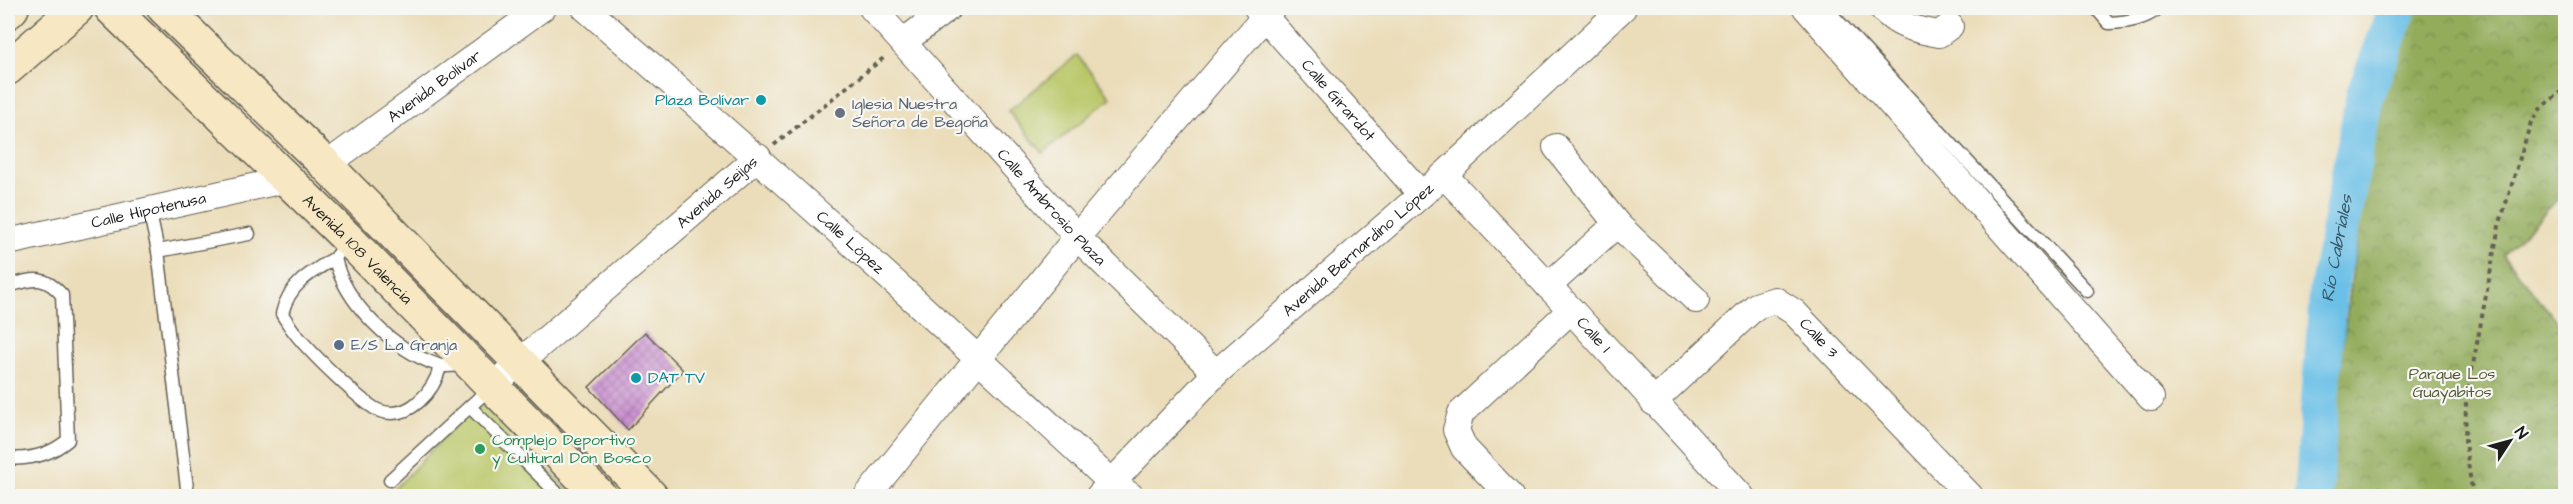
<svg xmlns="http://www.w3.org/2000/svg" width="2573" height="504" viewBox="0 0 2573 504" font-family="'Architects Daughter',sans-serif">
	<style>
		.forest { fill: url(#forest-crowns); stroke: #58643c; stroke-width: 1.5 }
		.pitch { fill: #bac768; stroke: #6b7242; stroke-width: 1.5 }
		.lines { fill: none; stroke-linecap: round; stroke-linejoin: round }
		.river { stroke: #6ac0e7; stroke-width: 38 }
		.building { fill: url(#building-cross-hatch) }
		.lane-casing { stroke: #646053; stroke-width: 15 }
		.street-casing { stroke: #646053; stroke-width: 28 }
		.secondary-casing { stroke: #646053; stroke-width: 36 }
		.path { stroke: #646053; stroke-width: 4; stroke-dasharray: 4.5 4.5; stroke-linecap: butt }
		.lane { stroke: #fff; stroke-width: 12 }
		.street { stroke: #fff; stroke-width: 26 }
		.secondary { stroke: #f7e8c3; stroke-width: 33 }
		.culture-dot { fill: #0f9aa8; stroke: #f6f6f2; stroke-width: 2 }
		.worship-dot { fill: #6b7280; stroke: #f6f6f2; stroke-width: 2 }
		.service-dot { fill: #5c6f8a; stroke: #f6f6f2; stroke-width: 2 }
		.leisure-dot { fill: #2e9e5b; stroke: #f6f6f2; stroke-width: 2 }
		.labels { text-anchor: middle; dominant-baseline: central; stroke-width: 4.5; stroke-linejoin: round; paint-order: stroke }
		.street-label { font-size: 16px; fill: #1c1c1c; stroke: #f6f6f2 }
		.culture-label { font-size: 16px; fill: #0d838f; stroke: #f6f6f2; text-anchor: end }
		.worship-label { font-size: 16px; fill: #5b616d; stroke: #f6f6f2; text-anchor: start }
		.service-label { font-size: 16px; fill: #4e5e75; stroke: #f6f6f2; text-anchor: start }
		.park-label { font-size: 16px; fill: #535837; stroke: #f6f6f2 }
		.leisure-label { font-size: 16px; fill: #27864d; stroke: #f6f6f2; text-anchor: start }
		.water-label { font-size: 18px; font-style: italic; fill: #375563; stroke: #f6f6f2 }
	</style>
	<defs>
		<pattern id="forest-crowns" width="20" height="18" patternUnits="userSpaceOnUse" patternTransform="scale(1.5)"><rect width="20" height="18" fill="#93ac5c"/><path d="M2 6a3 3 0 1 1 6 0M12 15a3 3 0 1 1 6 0" fill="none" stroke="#778b4b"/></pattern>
		<pattern id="building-cross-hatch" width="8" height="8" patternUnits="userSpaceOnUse" patternTransform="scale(1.5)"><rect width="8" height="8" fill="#cb92d1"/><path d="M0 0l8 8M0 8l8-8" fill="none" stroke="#a476a9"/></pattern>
	</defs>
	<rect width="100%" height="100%" fill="#f6f6f2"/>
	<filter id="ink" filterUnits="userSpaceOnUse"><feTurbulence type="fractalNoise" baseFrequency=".0167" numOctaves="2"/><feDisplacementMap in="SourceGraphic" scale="12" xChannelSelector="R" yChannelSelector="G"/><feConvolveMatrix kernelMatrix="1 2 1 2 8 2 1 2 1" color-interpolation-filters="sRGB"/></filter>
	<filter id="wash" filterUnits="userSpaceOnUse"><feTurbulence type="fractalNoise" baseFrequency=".008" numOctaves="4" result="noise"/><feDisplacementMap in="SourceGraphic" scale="24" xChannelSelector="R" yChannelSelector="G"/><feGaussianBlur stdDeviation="1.35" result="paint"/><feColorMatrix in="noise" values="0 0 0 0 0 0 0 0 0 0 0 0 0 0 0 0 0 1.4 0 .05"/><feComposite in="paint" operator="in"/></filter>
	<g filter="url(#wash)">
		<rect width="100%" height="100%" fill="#ebddb9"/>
		<polygon class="forest" points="2414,8 2565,8 2565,192 2503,255 2565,331 2565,496 2326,496 2332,425 2372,126"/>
		<g class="pitch">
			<polygon points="1077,55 1111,98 1043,153 1008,111"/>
			<polygon points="479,401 574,496 388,496"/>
		</g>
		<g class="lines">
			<path class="river" id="s1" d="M2313,496L2328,293L2365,94L2398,8"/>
		</g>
		<g id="blocks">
			<polygon class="building" points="645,332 683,370 628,430 589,387"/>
		</g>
	</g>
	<g filter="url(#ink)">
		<use href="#blocks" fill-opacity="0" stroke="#646053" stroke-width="1.5"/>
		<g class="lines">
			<g class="lane-casing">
				<g id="lane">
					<polyline points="1826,8 2087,291"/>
					<path d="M2096,8L2109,23C2127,22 2144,20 2159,8"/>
					<polyline points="149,209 158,251 188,496"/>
					<polyline points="158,251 249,234"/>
					<path d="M339,252L335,258C344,303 394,350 438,365C445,368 457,365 465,364"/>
					<path d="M335,258C311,272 288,285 282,314C286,320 290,327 295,333C308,350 363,405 380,411C409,421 434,391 440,367"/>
					<path d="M8,286C33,279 44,274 62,295L68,440C50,455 31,460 8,458"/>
					<polyline points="470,407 560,496"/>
					<polyline points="390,480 491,387"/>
				</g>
			</g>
			<g class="street-casing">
				<g id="street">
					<path id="s2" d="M585,8C764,162 939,321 1112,483L1131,496"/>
					<path id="s3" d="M872,8L1077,237L1216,373"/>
					<path id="s4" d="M1257,8L1421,194"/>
					<polyline points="1806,8 2151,398"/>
					<path d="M1882,8C1897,26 1916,30 1939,34L1950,26"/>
					<polyline points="903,42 948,8"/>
					<polyline points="1556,147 1617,224 1696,300"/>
					<path id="s5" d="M326,165L542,8"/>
					<path id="s6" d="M1444,175L1571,310L1741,496"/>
					<path id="s7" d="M8,242L288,179"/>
					<polyline points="1548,286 1617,224"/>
					<path id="s8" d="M492,386L758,157"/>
					<path id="s9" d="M1653,402L1756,306L1775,300L1794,312L1970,496"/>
					<polyline points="867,496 1077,237 1272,8"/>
					<path id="s10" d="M1099,496L1216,373L1444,175L1623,8"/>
					<polyline points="1510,496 1464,448 1456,430 1461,413 1571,310"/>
				</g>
			</g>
			<g class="secondary-casing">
				<g id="secondary">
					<path id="s11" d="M111,8L347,238L600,496"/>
					<polyline points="164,8 326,165 651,496"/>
					<polyline points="8,12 12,8"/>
					<polyline points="8,68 77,8"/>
				</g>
			</g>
			<g class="path">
				<polyline points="774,145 886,56"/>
				<polyline points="2473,496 2465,443 2466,402 2499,226 2531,122 2541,108 2566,88"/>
			</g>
			<use href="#lane" class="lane"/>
			<use href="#street" class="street"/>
			<use href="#secondary" class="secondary"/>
		</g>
	</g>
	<g class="culture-dot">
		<circle cx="761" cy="100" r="6"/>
		<circle cx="636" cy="378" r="6"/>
	</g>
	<circle class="worship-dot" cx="840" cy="113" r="6"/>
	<circle class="service-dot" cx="339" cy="345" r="6"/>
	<circle class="leisure-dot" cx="480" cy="449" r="6"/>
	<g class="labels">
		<g class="street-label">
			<text stroke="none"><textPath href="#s5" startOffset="134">Avenida Bolívar</textPath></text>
			<text stroke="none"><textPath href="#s4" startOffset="123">Calle Girardot</textPath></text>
			<text stroke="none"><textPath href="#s8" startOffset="297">Avenida Seijas</textPath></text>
			<text stroke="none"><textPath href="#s3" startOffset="268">Calle Ambrosio Plaza</textPath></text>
			<text stroke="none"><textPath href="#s7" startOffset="144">Calle Hipotenusa</textPath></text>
			<text stroke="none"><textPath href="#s2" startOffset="354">Calle López</textPath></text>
			<text stroke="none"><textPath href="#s11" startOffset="345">Avenida 108 Valencia</textPath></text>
			<text stroke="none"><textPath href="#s10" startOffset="358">Avenida Bernardino López</textPath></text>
			<text stroke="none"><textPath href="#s6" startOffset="219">Calle 1</textPath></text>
			<text stroke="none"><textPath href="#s9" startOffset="219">Calle 3</textPath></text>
		</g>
		<g class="culture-label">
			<text x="749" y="100">Plaza Bolívar</text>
			<text x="648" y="378" text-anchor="start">DAT TV</text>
		</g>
		<g class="worship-label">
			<text x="852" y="104">Iglesia Nuestra<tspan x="852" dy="18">Señora de Begoña</tspan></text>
		</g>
		<g class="service-label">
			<text x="351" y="345">E/S La Granja</text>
		</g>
		<g class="park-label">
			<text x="2452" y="374">Parque Los<tspan x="2452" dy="18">Guayabitos</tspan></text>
		</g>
		<g class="leisure-label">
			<text x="492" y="440">Complejo Deportivo<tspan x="492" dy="18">y Cultural Don Bosco</tspan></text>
		</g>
		<g class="water-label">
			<text stroke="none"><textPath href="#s1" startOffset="249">Río Cabriales</textPath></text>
		</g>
	</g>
	<rect width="2573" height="504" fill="none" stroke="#f6f6f2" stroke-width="30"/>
	<g transform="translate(2510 441) rotate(54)" stroke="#f6f6f2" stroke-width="4.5" paint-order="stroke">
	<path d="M0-4.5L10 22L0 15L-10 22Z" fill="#1c1c1c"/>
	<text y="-9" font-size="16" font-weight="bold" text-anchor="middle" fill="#1c1c1c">N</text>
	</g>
</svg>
